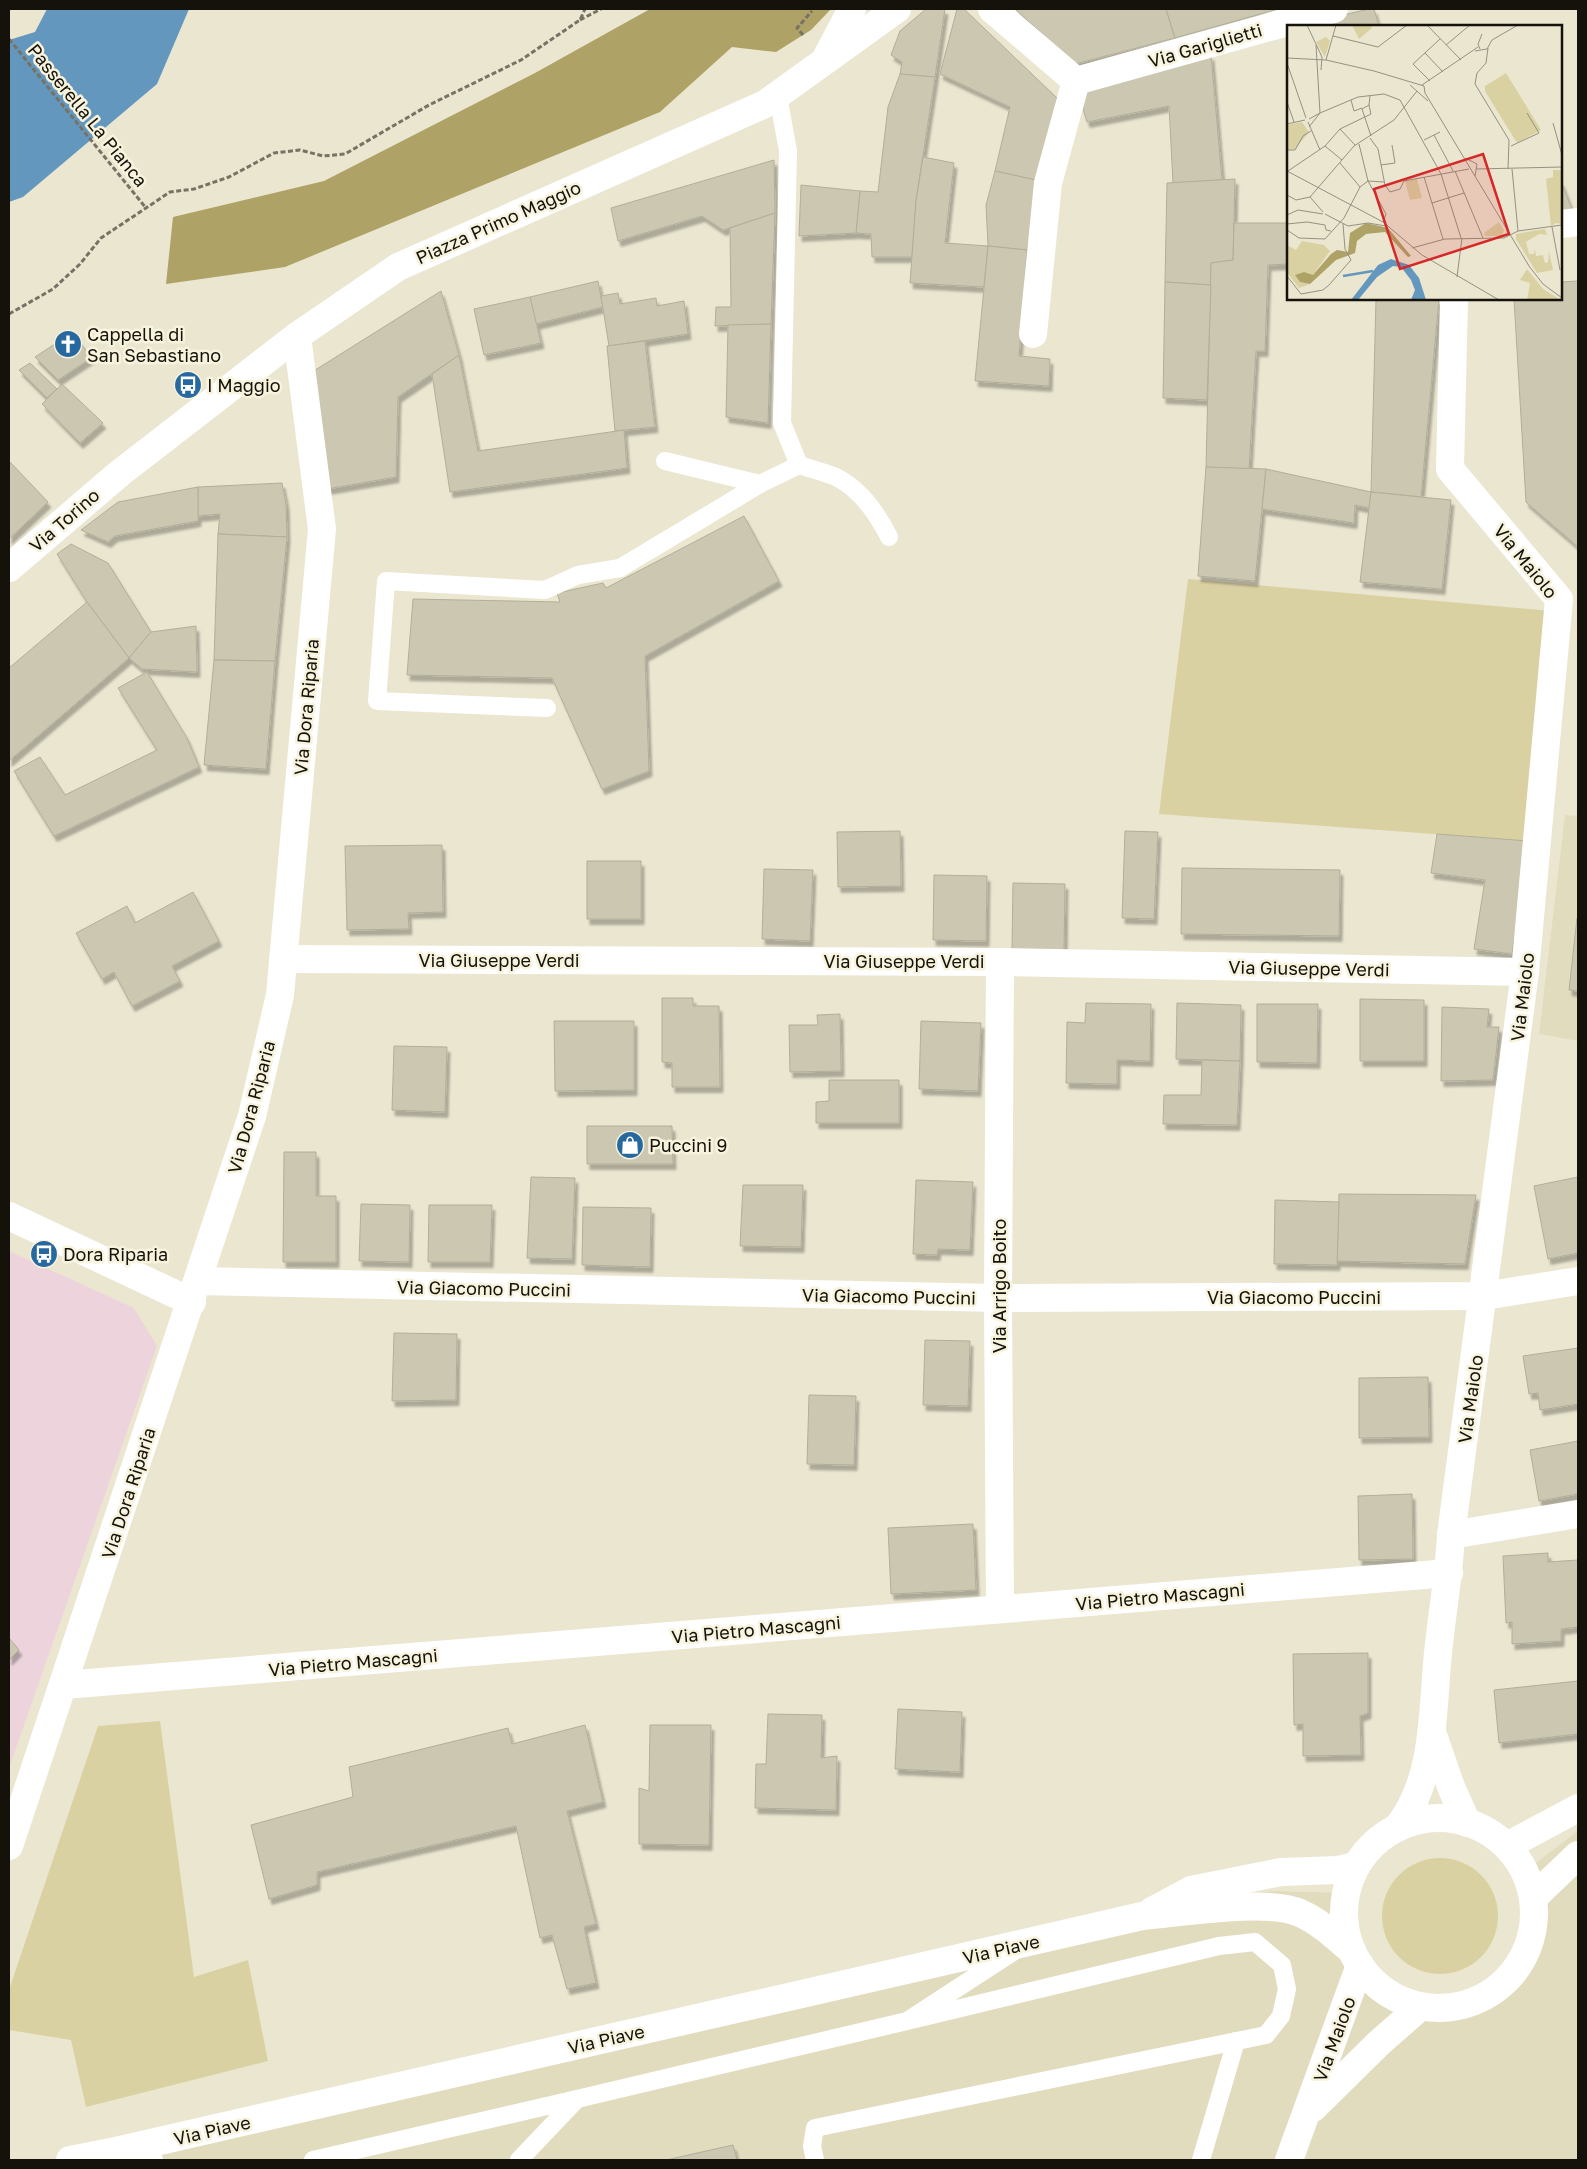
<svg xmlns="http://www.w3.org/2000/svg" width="1587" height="2169" viewBox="0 0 1587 2169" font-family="'Golos Text',sans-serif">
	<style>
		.built { fill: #e2dcbe }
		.industrial { fill: #edd4dc }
		.green { fill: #dad1a3 }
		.forest { fill: #afa267 }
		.water { fill: #6497be }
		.building { fill: #ccc7b1; stroke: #b2ae99; filter: url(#shadow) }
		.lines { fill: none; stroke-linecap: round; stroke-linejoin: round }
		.path { stroke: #767264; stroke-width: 3; stroke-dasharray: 5 2.5; stroke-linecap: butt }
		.service { stroke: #fff; stroke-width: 18 }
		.minor { stroke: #fff; stroke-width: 28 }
		.secondary { stroke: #fff; stroke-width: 28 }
		.labels { text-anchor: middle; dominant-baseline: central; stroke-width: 5; stroke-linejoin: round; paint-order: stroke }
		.street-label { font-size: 18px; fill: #14120b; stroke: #f8f3dd }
		.poi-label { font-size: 18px; fill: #14120b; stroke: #f8f3dd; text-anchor: start }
		.inset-river { fill: none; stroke: #6497be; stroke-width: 2.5 }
		.inset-road { fill: none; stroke: #959181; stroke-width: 1 }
		.view { fill: #d62828; fill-opacity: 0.15; stroke: #d62828; stroke-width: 2.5 }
		.inset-edge { fill: none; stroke: #14120b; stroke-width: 2.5 }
	</style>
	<defs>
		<filter id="shadow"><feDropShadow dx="3" dy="5.5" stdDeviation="1" flood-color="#0004"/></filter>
	</defs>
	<rect width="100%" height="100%" fill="#ebe6d0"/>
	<g class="built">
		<polygon points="1565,815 1578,816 1578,1041 1539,1034"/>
		<polygon points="1578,1831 1578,2160 52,2160 1249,1894 1275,1891 1346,1893 1345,1922 1352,1951 1369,1978 1392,1996 1420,2007 1450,2008 1467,2004 1483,1998 1504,1984 1523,1959 1533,1932 1535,1915 1534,1897 1525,1871"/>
	</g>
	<polygon class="industrial" points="9,1251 134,1308 157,1346 9,1768"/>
	<g class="green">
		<polygon points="1188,579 1551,611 1528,841 1159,814"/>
		<polygon points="160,1721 194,1977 248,1960 268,2061 86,2107 71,2040 9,2030 9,1990 98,1726"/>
		<circle cx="1440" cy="1916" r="58"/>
	</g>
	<polygon class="forest" points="650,9 831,9 811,30 776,52 732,47 660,112 285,267 166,284 173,217 324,181 535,73"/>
	<polygon class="water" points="47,9 189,9 157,84 23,197 9,202 9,40 35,32"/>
	<g class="building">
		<polygon points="926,9 945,9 935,77 900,74 902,62 891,55 900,31"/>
		<polygon points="957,9 964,9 1057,98 1040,181 995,171 1010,107 940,74"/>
		<polygon points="1015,9 1166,9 1175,38 1075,64"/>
		<polygon points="1166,9 1278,9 1175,38"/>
		<polygon points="1369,9 1374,9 1379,26 1323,26 1321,20"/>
		<polygon points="1211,55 1222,180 1173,183 1169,106 1087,122 1079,95 1095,83"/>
		<polygon points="900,74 935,77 916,201 912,257 872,257 871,234 856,233 860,191 878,192 888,107"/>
		<polygon points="923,157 954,163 945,243 988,246 984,287 910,283 916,201"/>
		<polygon points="774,160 775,213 723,230 702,216 618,241 611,208"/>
		<polygon points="995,171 1040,181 1027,250 988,246 986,205"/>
		<polygon points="1235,179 1233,260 1211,263 1211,285 1165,282 1167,183"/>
		<polygon points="1561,181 1573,212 1561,214"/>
		<polygon points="801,185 860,191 856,233 799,236"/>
		<polygon points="775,213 771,324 715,326 716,307 731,307 730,228"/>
		<polygon points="1234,223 1288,223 1288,264 1268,265 1265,351 1256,351 1249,469 1206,467 1211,263 1233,260"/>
		<polygon points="988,246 1027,250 1019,356 1050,359 1049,386 975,381"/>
		<polygon points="598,281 603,307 536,324 530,297"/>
		<polygon points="1578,281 1578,546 1577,546 1526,502 1514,299 1561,299 1561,282"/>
		<polygon points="1165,282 1211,285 1207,400 1163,398"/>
		<polygon points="441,291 459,355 398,397 396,477 327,489 312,372"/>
		<polygon points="618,293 620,304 656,298 657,306 684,301 688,334 609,346 601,296"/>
		<polygon points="530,297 541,343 484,355 474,309"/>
		<polygon points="1376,299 1439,299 1421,497 1371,492"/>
		<polygon points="771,324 768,423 726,417 728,325"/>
		<polygon points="73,332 91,358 58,380 35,357"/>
		<polygon points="645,341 655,427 615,431 607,346"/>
		<polygon points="459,355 478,451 624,430 627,468 450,492 432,374"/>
		<polygon points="30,363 57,389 47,398 19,370"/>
		<polygon points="62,384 103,423 80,443 42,404"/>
		<polygon points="9,461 48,502 9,539"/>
		<polygon points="1206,467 1266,469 1255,581 1198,576"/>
		<polygon points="1266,469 1371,492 1369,508 1355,505 1354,523 1262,509"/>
		<polygon points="282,483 286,504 287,537 218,534 220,514 198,516 198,487"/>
		<polygon points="198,487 198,521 115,536 108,542 81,530 118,502"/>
		<polygon points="1371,492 1451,500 1442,589 1360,582"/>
		<polygon points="744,516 779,581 645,656 649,771 602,789 552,678 407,675 413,599 560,602 557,593 603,583 606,588"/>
		<polygon points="218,534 287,537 275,661 214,660"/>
		<polygon points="71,544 108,563 151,632 129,658 87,602 57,554"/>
		<polygon points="87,602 129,658 9,761 9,668"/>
		<polygon points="196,626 197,672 142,669 129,658 151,632"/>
		<polygon points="214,660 275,661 266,769 204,765"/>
		<polygon points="147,672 187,738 199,767 54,836 14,771 40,757 65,795 157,750 118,688"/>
		<polygon points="900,831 901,886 838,887 837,832"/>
		<polygon points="1125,831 1158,832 1154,919 1122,918"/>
		<polygon points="1437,834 1528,841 1512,954 1474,949 1485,880 1431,873"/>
		<polygon points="442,845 443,912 408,913 409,929 347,930 345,846"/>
		<rect x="587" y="861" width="54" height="58"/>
		<polygon points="1182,868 1340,870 1339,936 1181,934"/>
		<polygon points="764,869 813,870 810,941 762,939"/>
		<polygon points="934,875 987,876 986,941 933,940"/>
		<polygon points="1013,883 1065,884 1064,951 1012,949"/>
		<polygon points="193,892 219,941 172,966 180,981 132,1006 114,972 102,979 76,933 127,906 135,923"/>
		<polygon points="1577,918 1578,918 1578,991 1569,990"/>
		<polygon points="662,998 693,998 693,1006 719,1006 720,1087 672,1087 672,1063 662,1062"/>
		<polygon points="1360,999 1424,1000 1424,1061 1360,1061"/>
		<polygon points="1086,1003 1151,1004 1150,1061 1117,1060 1117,1084 1066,1083 1067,1022 1085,1023"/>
		<polygon points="1177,1003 1241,1005 1240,1061 1176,1059"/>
		<polygon points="1257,1004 1318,1004 1317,1063 1257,1062"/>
		<polygon points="1442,1007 1489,1009 1487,1027 1499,1027 1493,1080 1441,1081"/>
		<polygon points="840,1014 841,1071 790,1072 789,1025 818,1025 817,1015"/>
		<polygon points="554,1021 634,1021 634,1090 555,1091"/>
		<polygon points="921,1021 981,1023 978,1091 919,1089"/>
		<polygon points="394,1046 447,1047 445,1112 392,1110"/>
		<polygon points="1202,1060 1240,1061 1237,1125 1163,1124 1164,1095 1201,1095"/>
		<polygon points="829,1080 899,1080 899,1123 816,1123 816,1102 829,1101"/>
		<polygon points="587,1126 672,1126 673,1164 587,1164"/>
		<polygon points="284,1152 316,1152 316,1196 336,1196 336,1262 283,1262"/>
		<polygon points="531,1177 575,1178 572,1259 527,1258"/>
		<polygon points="1578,1177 1578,1253 1548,1259 1534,1186"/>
		<polygon points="916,1180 973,1182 970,1250 938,1249 937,1255 913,1254"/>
		<polygon points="743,1185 803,1185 801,1247 740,1246"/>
		<polygon points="1339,1194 1476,1195 1465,1264 1337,1261"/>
		<polygon points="1275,1200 1339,1202 1337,1265 1274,1264"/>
		<polygon points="361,1204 410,1205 409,1262 359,1261"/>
		<polygon points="429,1205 492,1205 490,1262 428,1262"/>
		<polygon points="583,1207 651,1208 650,1267 582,1265"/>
		<polygon points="394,1333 457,1334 456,1400 392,1401"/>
		<polygon points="925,1340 970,1341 968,1406 923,1405"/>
		<polygon points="1578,1348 1578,1404 1540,1410 1538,1393 1529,1394 1523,1356"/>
		<polygon points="1428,1377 1429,1437 1359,1438 1359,1378"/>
		<polygon points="809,1395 856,1396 854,1465 807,1464"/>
		<polygon points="1578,1441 1578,1494 1539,1501 1530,1450"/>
		<polygon points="1412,1494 1413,1559 1359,1560 1358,1496"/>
		<polygon points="973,1524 976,1590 891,1594 888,1528"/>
		<polygon points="1548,1553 1548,1562 1578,1560 1578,1627 1561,1629 1561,1641 1512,1644 1512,1622 1506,1623 1503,1556"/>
		<polygon points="9,1638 19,1650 9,1660"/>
		<polygon points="1368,1653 1368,1713 1360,1716 1361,1755 1303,1756 1303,1724 1294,1725 1293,1654"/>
		<polygon points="1578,1681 1578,1734 1499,1743 1494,1690"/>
		<polygon points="898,1709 962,1712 960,1772 895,1769"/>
		<polygon points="768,1714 822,1715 821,1758 837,1756 836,1810 755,1808 756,1764 766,1764"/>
		<polygon points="585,1725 603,1802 567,1811 596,1924 584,1927 596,1983 567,1989 552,1935 540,1938 516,1826 317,1872 317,1885 269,1899 251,1825 353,1797 349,1767 508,1728 512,1744"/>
		<polygon points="650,1725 711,1725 709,1845 639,1844 639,1788 649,1791"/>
		<polygon points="733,2145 737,2160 666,2160"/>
	</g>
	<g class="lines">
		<g class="path">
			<polyline points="580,20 601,9"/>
			<polyline points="803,35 797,28 812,11"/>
			<polyline points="9,39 146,208"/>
			<polyline points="9,314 53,289 80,264 101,238 170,192 194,189 229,177 274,153 300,150 323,156 345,154 429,105 521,60 580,20 585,9"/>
		</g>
		<g class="service">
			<polyline points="778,96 788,151 782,423 799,465"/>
			<polyline points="665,461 760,484"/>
			<path d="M547,708L377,701L386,581L545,590L578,575L620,568L760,484L799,465C811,469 824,472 836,477C860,489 877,513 889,537"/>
			<polyline points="124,2153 154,2160"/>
			<polyline points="313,2160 577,2099"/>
			<polyline points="519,2160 577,2099 907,2021 1013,1952"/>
			<polyline points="815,2160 812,2146 815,2128 1266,2035 1281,2016 1287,1989 1282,1965 1255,1942 1219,1946 907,2021"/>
			<polyline points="1201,2160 1236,2041"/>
		</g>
		<g class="minor">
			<polyline points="992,9 1076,81 1334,9"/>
			<polyline points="827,56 852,9"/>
			<polyline points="1561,224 1578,222"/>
			<polyline points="1033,334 1048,183 1076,81"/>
			<polyline points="9,568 120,473 297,336 398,267 765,104 897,9"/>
			<polyline points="283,959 1000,962 1525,972"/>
			<polyline points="9,1216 192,1302"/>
			<polyline points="198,1281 998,1298 1484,1296 1578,1281"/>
			<polyline points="1451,1535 1578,1514"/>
			<polyline points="1000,1609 998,1298 1000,962"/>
			<polyline points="64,1685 1449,1573"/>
			<polyline points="1432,1732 1451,1787 1467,1823"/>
			<path d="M1397,1828C1436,1780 1432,1711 1438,1653C1442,1613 1449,1575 1451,1535L1525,972L1559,599L1450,469L1454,299"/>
			<polyline points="9,1846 252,1116 280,995 322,529 297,336"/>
			<polyline points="1313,2108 1379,2043 1420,2007"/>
			<polyline points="1289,2160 1360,1965"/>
		</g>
		<g class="secondary">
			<circle cx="1439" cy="1913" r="95"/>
			<polyline points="1507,1846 1578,1808"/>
			<polyline points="1534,1897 1578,1855"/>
			<polyline points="1152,1911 1191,1890 1281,1872 1338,1870 1356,1866"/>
			<path d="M70,2160L116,2151L1142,1916C1180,1913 1267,1898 1300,1913C1320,1922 1335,1936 1352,1951"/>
		</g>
	</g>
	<defs>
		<g id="church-disc" transform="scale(1.4375)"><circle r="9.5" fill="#27699f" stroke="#f8f3dd"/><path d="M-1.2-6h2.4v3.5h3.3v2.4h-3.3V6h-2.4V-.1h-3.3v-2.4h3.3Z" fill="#fff"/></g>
		<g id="bus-disc" transform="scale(1.4375)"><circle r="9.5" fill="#27699f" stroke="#f8f3dd"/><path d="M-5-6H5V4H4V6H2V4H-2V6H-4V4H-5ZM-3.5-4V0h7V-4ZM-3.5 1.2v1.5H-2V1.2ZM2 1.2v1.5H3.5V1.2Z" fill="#fff"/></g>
		<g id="shop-disc" transform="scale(1.4375)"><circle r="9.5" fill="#27699f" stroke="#f8f3dd"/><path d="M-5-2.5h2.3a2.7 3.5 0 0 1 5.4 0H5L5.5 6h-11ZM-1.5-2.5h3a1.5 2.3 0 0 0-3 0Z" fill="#fff"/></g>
	</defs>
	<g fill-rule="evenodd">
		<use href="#church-disc" x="68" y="344"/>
		<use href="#bus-disc" x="188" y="385"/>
		<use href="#shop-disc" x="630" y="1145"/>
		<use href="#bus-disc" x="44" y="1254"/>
	</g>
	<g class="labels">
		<g class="street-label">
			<text transform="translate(1205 45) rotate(-16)">Via Gariglietti</text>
			<text transform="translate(88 115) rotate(51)">Passerella La Pianca</text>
			<text transform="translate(498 222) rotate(-24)">Piazza Primo Maggio</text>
			<text transform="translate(64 520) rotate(-41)">Via Torino</text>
			<text transform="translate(1526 561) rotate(51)">Via Maiolo</text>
			<text transform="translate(306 707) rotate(-85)">Via Dora Riparia</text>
			<text x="499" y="960">Via Giuseppe Verdi</text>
			<text x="904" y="961">Via Giuseppe Verdi</text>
			<text transform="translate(1309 968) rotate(1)">Via Giuseppe Verdi</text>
			<text transform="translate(1522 997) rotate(-83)">Via Maiolo</text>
			<text transform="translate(251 1107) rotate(-75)">Via Dora Riparia</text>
			<text transform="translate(999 1286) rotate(-90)">Via Arrigo Boito</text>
			<text transform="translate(484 1288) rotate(1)">Via Giacomo Puccini</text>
			<text transform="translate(889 1296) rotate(1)">Via Giacomo Puccini</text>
			<text x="1294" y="1297">Via Giacomo Puccini</text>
			<text transform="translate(1470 1399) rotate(-82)">Via Maiolo</text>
			<text transform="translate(128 1493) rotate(-72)">Via Dora Riparia</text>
			<text transform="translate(1160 1596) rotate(-5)">Via Pietro Mascagni</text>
			<text transform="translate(756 1629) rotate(-5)">Via Pietro Mascagni</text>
			<text transform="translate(353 1662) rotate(-5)">Via Pietro Mascagni</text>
			<text transform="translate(1001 1949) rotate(-13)">Via Piave</text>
			<text transform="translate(606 2039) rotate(-13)">Via Piave</text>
			<text transform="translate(1334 2039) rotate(-70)">Via Maiolo</text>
			<text transform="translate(212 2130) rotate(-13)">Via Piave</text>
		</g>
		<g class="poi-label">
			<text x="87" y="334">Cappella di<tspan x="87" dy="21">San Sebastiano</tspan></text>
			<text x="207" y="385">I Maggio</text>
			<text x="649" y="1145">Puccini 9</text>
			<text x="63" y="1254">Dora Riparia</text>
		</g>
	</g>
	<g transform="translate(1287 25)">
		<rect width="275" height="275" fill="#ebe6d0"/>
		<path d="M65,0H84L85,3L72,14ZM39,12L43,16L38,32L29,17ZM219,48L254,105L230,118L198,66V61ZM15,97L22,107L8,124L0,125V100ZM266,145H275V199L269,198L264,201L259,154L266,152ZM130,154L135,173L123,175L118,156ZM212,197L217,205L215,211H198L197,208ZM258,204L260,210L252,209L239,217L242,229H247L248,224L249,231L256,230L258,238L261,237L262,226L266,245L250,248L229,214V209ZM15,216L37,220L43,226L26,250L12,249L13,257L23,259L12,263L1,249L0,220L9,225ZM240,244L256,264L274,275H240L243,258L233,255Z" fill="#dad1a3"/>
		<path d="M79,198L101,203L124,231L121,232L98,207L79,209L70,216L68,228L49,235L23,259L13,257L8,250L17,247L26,250L44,229L50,225L61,227L63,208Z" fill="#afa267"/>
		<path d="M104,234L122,240L132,253L139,275H124L128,265L124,255L114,242L106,241L90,252L71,275H64L91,240Z" fill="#6497be"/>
		<path class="inset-river" d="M56,251L86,246"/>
		<path class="inset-road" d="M20,0L35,32L34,45M140,0L174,35M46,11L91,22L120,0M159,20L183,0M201,23L199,38L190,48L188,59L222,115L221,144M193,24L191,19L195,9M188,26L200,24L205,15L231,0M138,28L156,47M0,33L39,35L87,46L137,61L138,68M39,35L49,0M0,38L19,93M143,56L126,39L153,14M123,60L141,76M135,60L191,22M138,68L242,241L256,259L275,273M83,71L82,80L75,84L84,111M64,75L67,86L75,83M0,77L7,97M22,94L33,88L29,20M21,97L33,125M266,98L275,130M0,99L18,95M22,102L33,88L71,72L97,69L113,75L154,149L174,213M53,104L68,120M147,110L166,146M83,113L91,124L98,160L103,167L113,164L117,156L182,144M137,115L153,107M72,119L81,156L99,189L96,197M38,121L55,135M224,121L252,108L240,88M0,125H8L16,111L24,106M178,133L190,139L188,151M53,138L73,162M94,140L108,138L105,120M189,144L275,142M225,144L231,206M0,146L96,197L135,230L212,275M1,146L38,121L53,104L84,89L82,80M168,146L196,213M137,152L156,214M0,170L9,175L23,172L36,187M23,172L67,121L107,95L130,66M145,178L177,168M38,189L61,201L81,198L99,201M0,190L11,185L36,189M0,199L20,197L38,200L39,205L44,206M265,202L273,245M0,205L12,213L38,214L57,193L73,162L81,156L97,157M125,223L158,214L217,213L231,206L275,200M0,251L14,269L36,265L42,260L64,235L58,224L56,199M170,252L175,213"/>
		<path class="view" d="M196,129L222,209L113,244L87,164Z"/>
		<rect width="275" height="275" class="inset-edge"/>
	</g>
	<rect width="1587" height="2169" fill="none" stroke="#14120b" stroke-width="20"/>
</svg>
